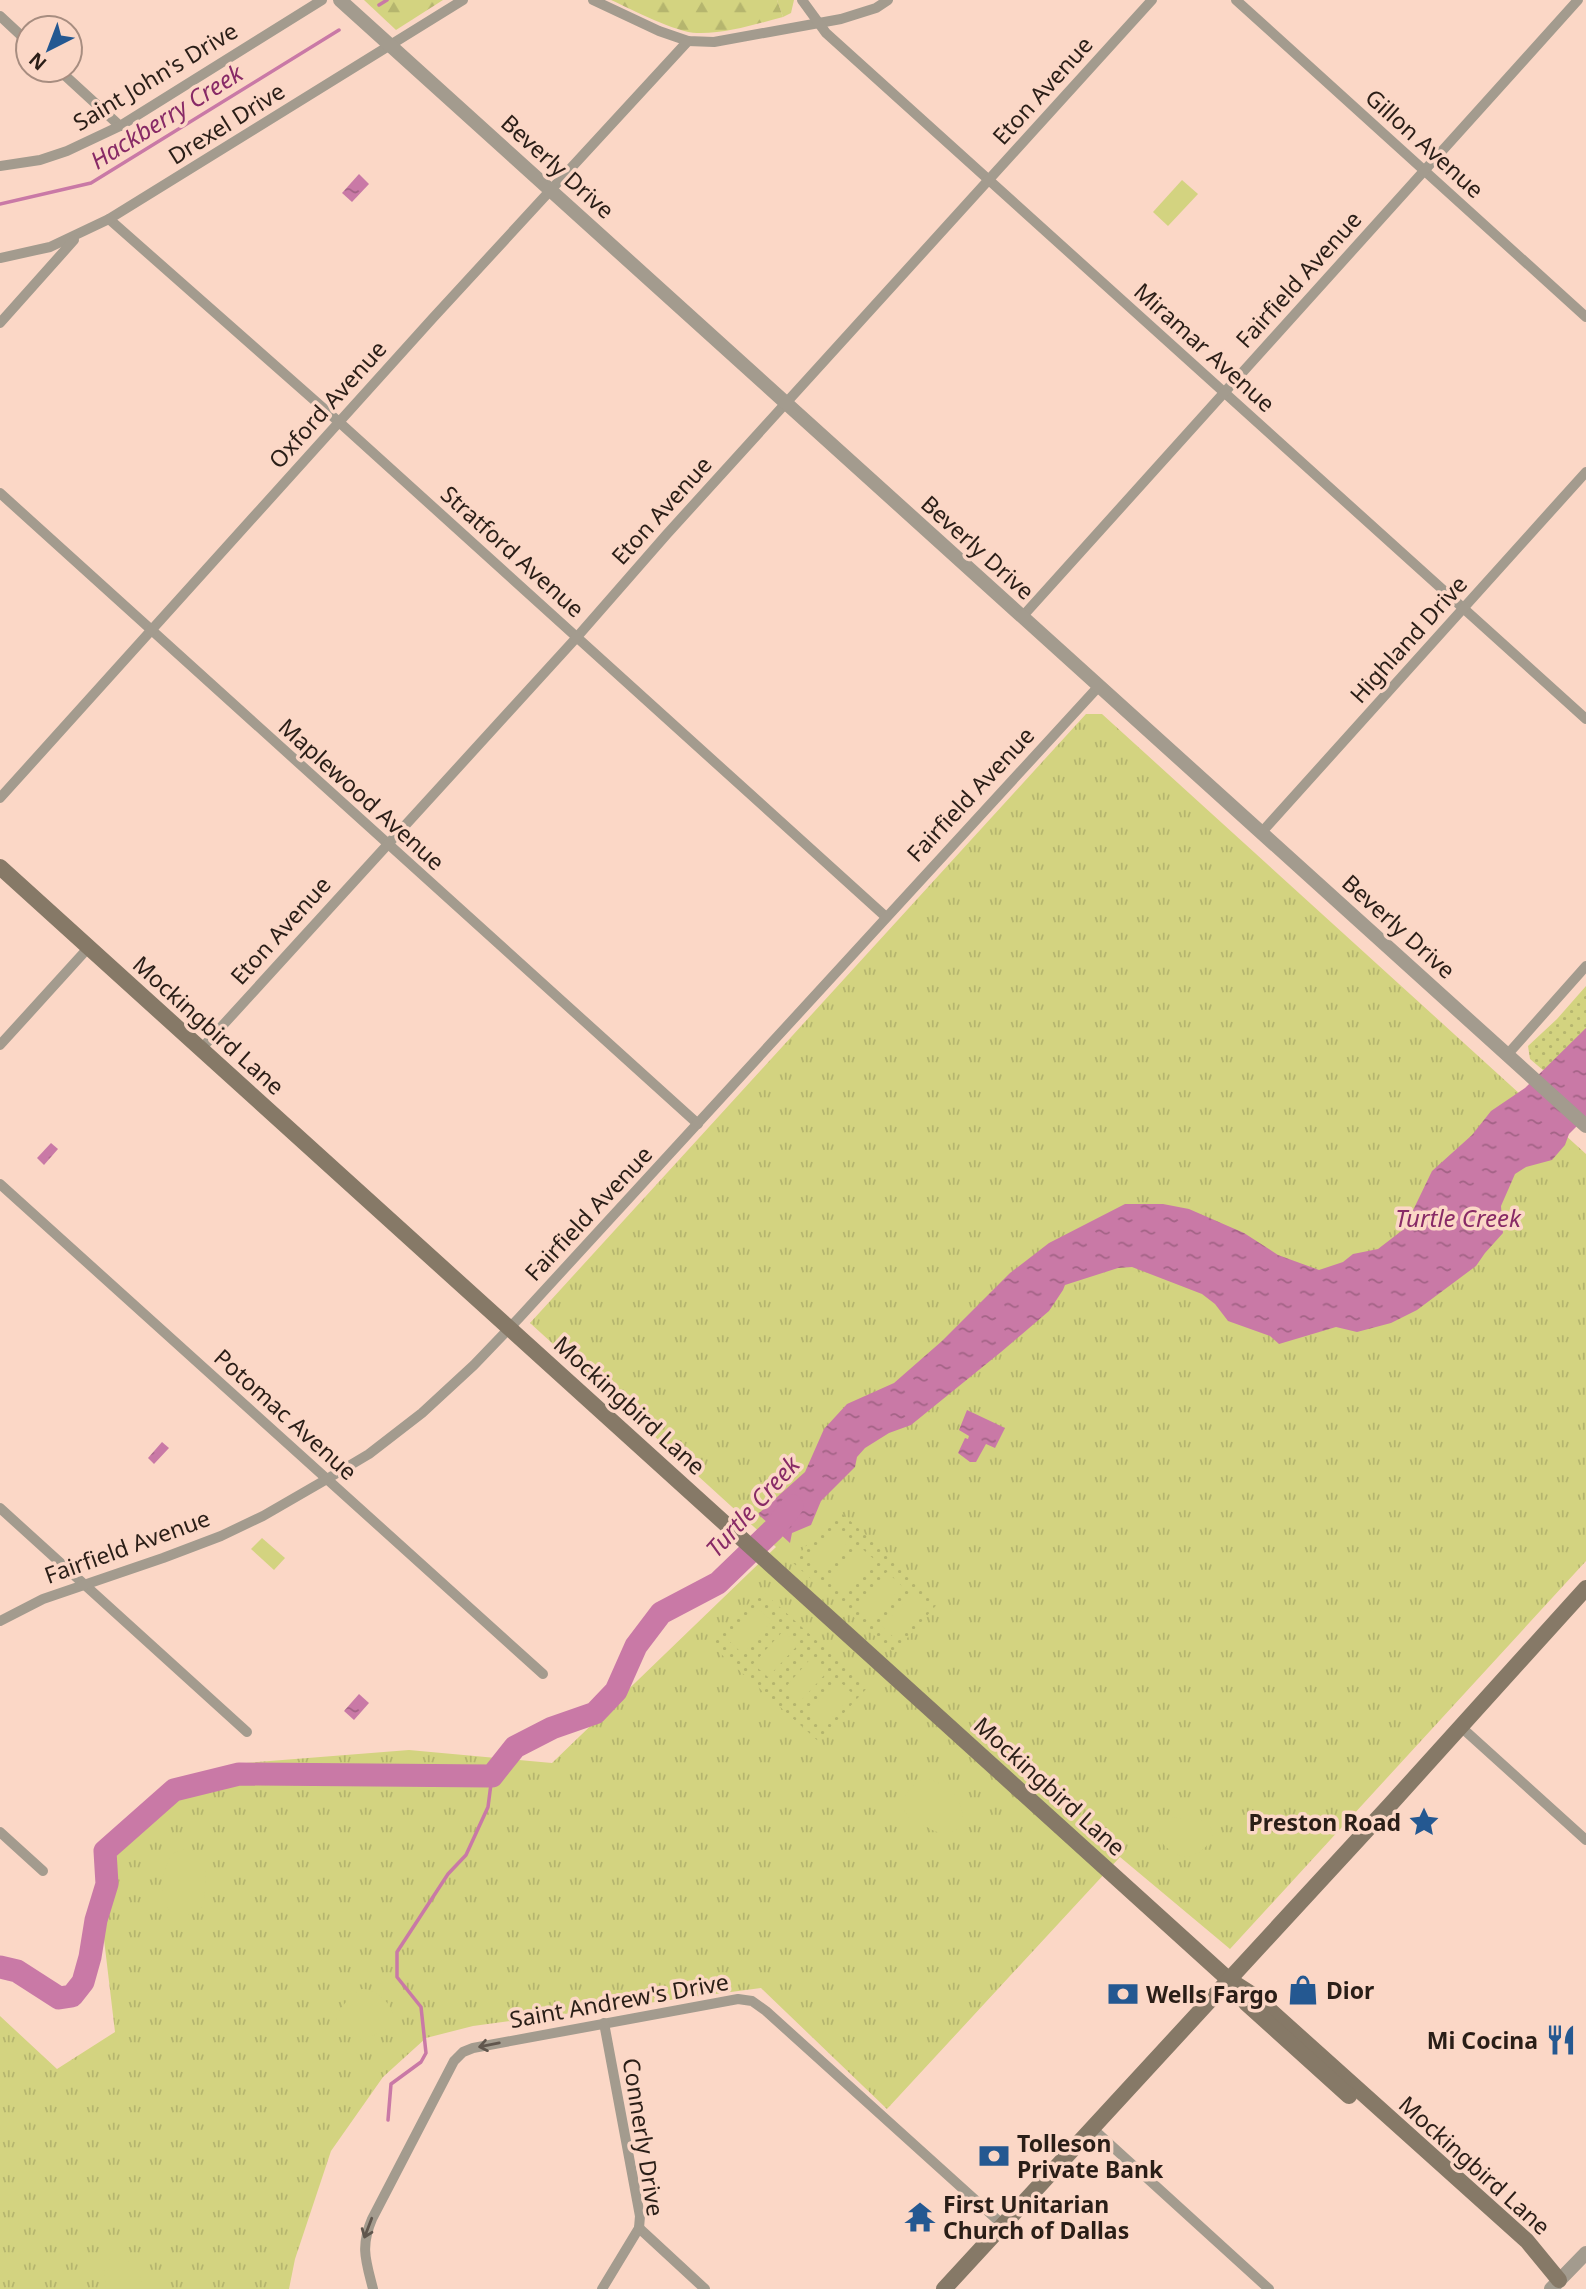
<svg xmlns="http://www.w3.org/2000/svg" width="1586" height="2289" viewBox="0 0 1586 2289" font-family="'Noto Sans',sans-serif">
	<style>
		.grass { fill: url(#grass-tufts) }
		.forest { fill: url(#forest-firs) }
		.park { fill: url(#park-dots) }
		.pitch { fill: #d3d380 }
		.water { fill: url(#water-ripples) }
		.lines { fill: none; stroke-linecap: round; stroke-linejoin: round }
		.stream { stroke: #c979a6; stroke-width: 3.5 }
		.river { stroke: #c979a6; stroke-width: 23 }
		.minor { stroke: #a39b8e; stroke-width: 10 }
		.tertiary { stroke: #a39b8e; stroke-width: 14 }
		.secondary { stroke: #867967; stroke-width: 16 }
		.oneway { stroke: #60564d }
		.labels { text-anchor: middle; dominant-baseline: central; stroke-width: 7; stroke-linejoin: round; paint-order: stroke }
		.street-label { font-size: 23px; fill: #2a1e17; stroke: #fbd7c6 }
		.poi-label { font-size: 23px; font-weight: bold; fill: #2a1e17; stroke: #fbd7c6; text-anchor: start }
		.water-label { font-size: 24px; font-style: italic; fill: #882a66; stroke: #fbd7c6 }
	</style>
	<defs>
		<pattern id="grass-tufts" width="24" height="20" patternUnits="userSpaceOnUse" patternTransform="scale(1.75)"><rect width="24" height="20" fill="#d3d380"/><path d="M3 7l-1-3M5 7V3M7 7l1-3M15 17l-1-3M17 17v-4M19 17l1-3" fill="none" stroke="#b5b56e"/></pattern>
		<pattern id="forest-firs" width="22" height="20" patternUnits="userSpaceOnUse" patternTransform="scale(1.75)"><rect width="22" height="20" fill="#d3d380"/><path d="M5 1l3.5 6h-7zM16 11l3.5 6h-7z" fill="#b5b56e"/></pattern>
		<pattern id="park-dots" width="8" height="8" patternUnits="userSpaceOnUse" patternTransform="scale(1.75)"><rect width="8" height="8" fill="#d3d380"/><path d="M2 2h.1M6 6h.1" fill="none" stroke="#b5b56e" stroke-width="1.8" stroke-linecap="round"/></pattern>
		<pattern id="water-ripples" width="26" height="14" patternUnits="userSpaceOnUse" patternTransform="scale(1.75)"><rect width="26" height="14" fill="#c979a6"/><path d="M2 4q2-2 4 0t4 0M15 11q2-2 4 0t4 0" fill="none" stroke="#a36386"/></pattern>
	</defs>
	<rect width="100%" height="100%" fill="#fbd7c6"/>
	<g class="grass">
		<polygon points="777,0 794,0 791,13 783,17"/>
		<polygon points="1086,714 1102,714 1586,1154 1586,1561 1230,1949 1120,1857 887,2109 761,1988 473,2026 426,2038 383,2077 331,2151 295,2259 289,2289 0,2289 0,2016 57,2069 115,2032 94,1855 169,1787 246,1763 409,1750 552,1763 776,1547 530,1323"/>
	</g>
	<g class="forest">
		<polygon points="364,0 443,0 396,30"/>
		<path d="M611,0H777L783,17C756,24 726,34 697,33C677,33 631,9 611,0Z"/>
	</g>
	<g class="park">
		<polygon points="1586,986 1586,1107 1530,1059 1528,1046 1557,1019"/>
		<polygon points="838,1510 940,1601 894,1653 792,1562"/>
		<polygon points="761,1590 868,1687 818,1741 711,1645"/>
	</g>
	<g class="pitch">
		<polygon points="1182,180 1198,194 1168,226 1153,212"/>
		<polygon points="835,1526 851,1539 821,1572 806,1558"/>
		<polygon points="262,1538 285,1558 274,1570 251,1549"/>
		<polygon points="859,1546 875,1560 845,1593 830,1579"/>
		<polygon points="887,1572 902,1586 873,1619 858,1605"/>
		<polygon points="912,1594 927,1608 897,1640 882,1627"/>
		<polygon points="757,1608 772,1621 743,1654 728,1640"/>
		<polygon points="783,1631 798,1645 768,1677 753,1664"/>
		<polygon points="812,1657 828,1671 798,1704 783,1690"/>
		<polygon points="838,1680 853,1694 823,1727 808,1713"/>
		<path d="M926,1778C934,1781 943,1784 950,1790C963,1801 971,1829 948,1833C941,1834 933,1831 927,1827C922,1825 916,1823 912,1820C894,1807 907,1784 926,1778Z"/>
		<path d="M1173,1817C1189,1821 1208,1813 1213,1834C1208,1848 1199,1855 1185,1857C1165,1851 1150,1837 1166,1818Z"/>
		<path d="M189,1849C208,1856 206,1869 205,1886C204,1891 206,1898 204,1903C201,1916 179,1917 170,1912C158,1889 161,1877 171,1854L181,1850Z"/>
		<path d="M362,1989C376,1989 402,2009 390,2026C387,2030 381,2032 376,2034C368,2039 360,2041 350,2037C321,2026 345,1999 362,1989Z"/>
		<path d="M112,2257C130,2256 145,2272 141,2289H106L104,2267Z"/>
	</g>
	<g class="water">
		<polygon points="359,174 369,184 352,202 342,193"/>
		<polygon points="1586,1028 1586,1117 1569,1134 1565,1145 1552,1160 1526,1167 1515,1174 1501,1206 1503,1233 1485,1253 1476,1266 1417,1310 1391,1323 1357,1332 1336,1327 1279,1344 1270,1336 1228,1321 1215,1304 1202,1294 1132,1267 1118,1268 1065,1285 1063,1290 1049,1311 1001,1352 911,1425 889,1433 865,1448 857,1457 855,1467 821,1501 811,1525 792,1533 790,1543 758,1514 805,1472 824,1429 847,1404 894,1383 942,1341 1010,1273 1049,1243 1125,1204 1163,1204 1189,1209 1244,1233 1278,1255 1319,1270 1343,1262 1353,1254 1378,1249 1404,1229 1432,1171 1472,1135 1491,1111 1525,1088"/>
		<polygon points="51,1143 58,1149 44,1165 37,1158"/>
		<polygon points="967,1410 1005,1428 995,1448 986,1444 976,1462 970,1462 958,1453 965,1438 968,1439 969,1436 959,1430"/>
		<polygon points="162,1442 169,1448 154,1464 148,1458"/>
		<polygon points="359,1694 369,1703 354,1720 344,1711"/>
	</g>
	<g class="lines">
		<g class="stream">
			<polyline points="379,5 387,0"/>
			<polyline points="0,204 91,183 339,30"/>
			<polyline points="388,2120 391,2084 421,2062 426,2053 421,2007 397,1977 397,1952 448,1874 466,1855 488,1807 492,1776"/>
		</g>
		<polyline class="river" points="0,1967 17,1971 59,1998 72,1996 83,1982 90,1957 96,1920 107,1884 105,1851 174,1790 239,1774 492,1776 515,1747 552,1728 595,1713 616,1691 636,1646 661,1613 718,1583 774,1529 792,1506"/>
		<g class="minor">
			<polyline points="593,0 659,31 688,41 714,42 841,19 876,8 888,0"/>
			<polyline points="802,0 826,33 1586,719"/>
			<polyline points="1236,0 1586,317"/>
			<polyline points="0,16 28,42"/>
			<polyline points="59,70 120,126"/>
			<polyline points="0,166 40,160 67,151 120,126 322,0"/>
			<polyline points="109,219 339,422 886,917"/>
			<polyline points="0,258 50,247 109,219 463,0"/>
			<polyline points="0,323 74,240"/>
			<polyline points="0,493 698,1124"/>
			<polyline points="1022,617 1578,0"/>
			<polyline points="0,798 432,319 688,41"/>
			<polyline points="1261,833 1586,472"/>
			<polyline points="0,1045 89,947"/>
			<polyline points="202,1048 577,637 667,534 1152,0"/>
			<polyline points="1507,1055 1586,966"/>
			<polyline points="0,1184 543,1674"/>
			<polyline points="0,1508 247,1732"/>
			<polyline points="0,1621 43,1599 163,1558 221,1536 263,1516 327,1479 369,1454 422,1413 474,1365 519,1318 1099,686"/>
			<polyline points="1461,1727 1586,1840"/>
			<polyline points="0,1832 43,1871"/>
			<polyline points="1092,2128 1269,2289"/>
			<polyline points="639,2228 705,2289"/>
			<path d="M373,2289C366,2261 360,2247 372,2219L454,2061L463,2052L473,2048L738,1999L752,2001L766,2011L1003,2225"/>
			<polyline points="602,2289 639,2228 640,2216 604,2023"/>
		</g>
		<g class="tertiary">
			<polyline points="340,0 1586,1126"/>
			<polyline points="1551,2289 1586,2253"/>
		</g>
		<g class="secondary">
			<polyline points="0,867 1228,1979 1253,1995 1527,2241 1559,2280"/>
			<polyline points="1234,1986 1246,2003 1349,2096"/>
			<polyline points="944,2289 1389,1806 1586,1588"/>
		</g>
	</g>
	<defs><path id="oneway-shaft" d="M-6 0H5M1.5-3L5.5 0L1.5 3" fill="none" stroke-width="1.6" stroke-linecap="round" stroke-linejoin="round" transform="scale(1.75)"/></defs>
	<g class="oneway">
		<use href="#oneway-shaft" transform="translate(489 2045) rotate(169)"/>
		<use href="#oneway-shaft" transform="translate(368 2228) rotate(111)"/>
	</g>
	<defs>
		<g id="sight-bare" transform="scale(2.415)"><path d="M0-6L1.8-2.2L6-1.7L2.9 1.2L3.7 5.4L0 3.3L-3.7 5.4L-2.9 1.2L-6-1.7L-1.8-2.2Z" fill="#245891" stroke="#fbd7c6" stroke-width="2.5" paint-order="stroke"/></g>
		<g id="shop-bare" transform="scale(2.415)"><path d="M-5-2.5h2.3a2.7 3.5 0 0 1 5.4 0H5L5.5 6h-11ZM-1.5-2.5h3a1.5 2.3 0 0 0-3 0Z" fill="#245891" stroke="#fbd7c6" stroke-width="2.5" paint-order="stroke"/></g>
		<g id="bank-bare" transform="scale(2.415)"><path d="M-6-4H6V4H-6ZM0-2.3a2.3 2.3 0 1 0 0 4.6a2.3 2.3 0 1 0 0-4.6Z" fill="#245891" stroke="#fbd7c6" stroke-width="2.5" paint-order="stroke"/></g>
		<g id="restaurant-bare" transform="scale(2.415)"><path d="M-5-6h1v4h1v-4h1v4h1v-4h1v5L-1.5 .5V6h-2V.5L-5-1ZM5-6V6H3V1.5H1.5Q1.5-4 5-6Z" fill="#245891" stroke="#fbd7c6" stroke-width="2.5" paint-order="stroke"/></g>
		<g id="temple-bare" transform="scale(2.415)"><path d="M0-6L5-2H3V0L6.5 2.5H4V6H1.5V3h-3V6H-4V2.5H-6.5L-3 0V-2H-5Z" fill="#245891" stroke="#fbd7c6" stroke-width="2.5" paint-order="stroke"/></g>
	</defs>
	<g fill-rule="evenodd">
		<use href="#sight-bare" x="1424" y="1822"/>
		<use href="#shop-bare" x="1303" y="1990"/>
		<use href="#bank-bare" x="1123" y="1994"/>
		<use href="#restaurant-bare" x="1561" y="2040"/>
		<use href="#bank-bare" x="994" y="2156"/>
		<use href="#temple-bare" x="920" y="2217"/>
	</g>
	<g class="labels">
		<g class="street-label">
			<text transform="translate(155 76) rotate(-31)">Saint John's Drive</text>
			<text transform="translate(1042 90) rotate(-48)">Eton Avenue</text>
			<text transform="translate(226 123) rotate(-32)">Drexel Drive</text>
			<text transform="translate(1425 143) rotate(42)">Gillon Avenue</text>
			<text transform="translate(558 166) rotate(42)">Beverly Drive</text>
			<text transform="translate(1298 279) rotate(-48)">Fairfield Avenue</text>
			<text transform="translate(1205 347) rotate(42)">Miramar Avenue</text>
			<text transform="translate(327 404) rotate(-48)">Oxford Avenue</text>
			<text transform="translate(661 510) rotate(-48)">Eton Avenue</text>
			<text transform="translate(978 547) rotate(42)">Beverly Drive</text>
			<text transform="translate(513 551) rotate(42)">Stratford Avenue</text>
			<text transform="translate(1408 639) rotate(-48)">Highland Drive</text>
			<text transform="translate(362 794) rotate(42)">Maplewood Avenue</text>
			<text transform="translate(970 794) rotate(-47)">Fairfield Avenue</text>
			<text transform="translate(1399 926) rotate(42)">Beverly Drive</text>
			<text transform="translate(280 930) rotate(-48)">Eton Avenue</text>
			<text transform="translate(209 1025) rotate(42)">Mockingbird Lane</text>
			<text transform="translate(588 1213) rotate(-47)">Fairfield Avenue</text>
			<text transform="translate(630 1405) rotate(42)">Mockingbird Lane</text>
			<text transform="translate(286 1414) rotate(42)">Potomac Avenue</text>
			<text transform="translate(127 1546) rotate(-20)">Fairfield Avenue</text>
			<text transform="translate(1050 1786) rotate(42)">Mockingbird Lane</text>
			<text transform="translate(619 2000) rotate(-10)">Saint Andrew's Drive</text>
			<text transform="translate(644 2137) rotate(81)">Connerly Drive</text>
			<text transform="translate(1475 2165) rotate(42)">Mockingbird Lane</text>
		</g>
		<g class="poi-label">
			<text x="1401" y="1822" text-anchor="end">Preston Road</text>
			<text x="1326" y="1990">Dior</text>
			<text x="1146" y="1994">Wells Fargo</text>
			<text x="1538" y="2040" text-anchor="end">Mi Cocina</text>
			<text x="1017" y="2143">Tolleson<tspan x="1017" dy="26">Private Bank</tspan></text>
			<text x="943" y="2204">First Unitarian<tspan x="943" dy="26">Church of Dallas</tspan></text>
		</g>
		<g class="water-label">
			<text transform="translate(166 116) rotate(-32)">Hackberry Creek</text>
			<text x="1458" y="1217">Turtle Creek</text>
			<text transform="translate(752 1506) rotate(-48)">Turtle Creek</text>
		</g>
	</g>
	<g transform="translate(49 49) rotate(222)"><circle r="33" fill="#fbd7c6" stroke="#a78d80" stroke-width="2"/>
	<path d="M0-5L12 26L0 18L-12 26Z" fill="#245891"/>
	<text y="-10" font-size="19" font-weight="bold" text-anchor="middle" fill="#2a1e17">N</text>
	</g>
</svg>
